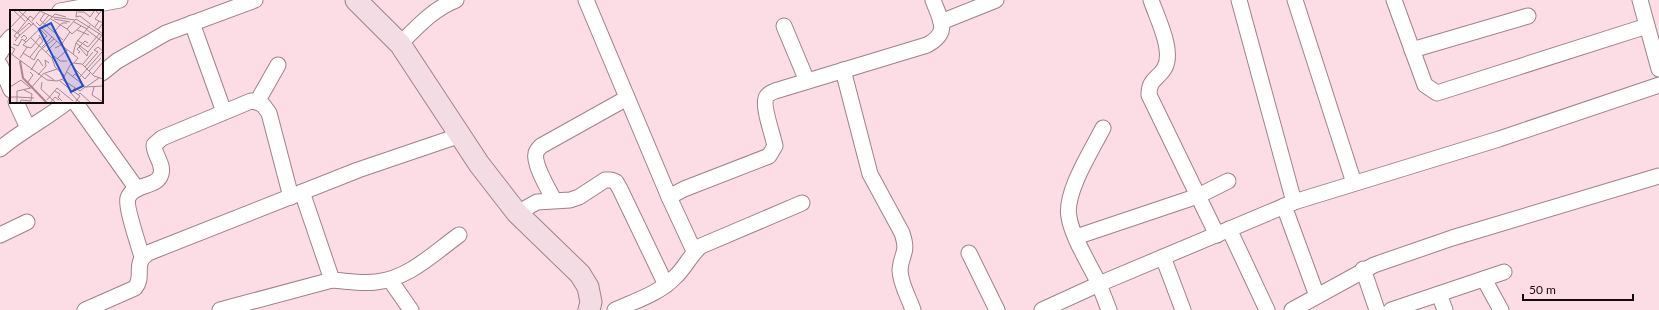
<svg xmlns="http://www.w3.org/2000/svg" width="1659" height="310" viewBox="0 0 1659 310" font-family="Lato,sans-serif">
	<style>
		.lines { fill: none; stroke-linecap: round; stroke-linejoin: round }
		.street-casing { stroke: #9e8289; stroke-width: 17 }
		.secondary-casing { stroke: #9e8289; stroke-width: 23 }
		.street { stroke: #fff; stroke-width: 15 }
		.secondary { stroke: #f3dce3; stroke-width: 21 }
		.inset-river { fill: none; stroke: #b0838f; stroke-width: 2 }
		.inset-road { fill: none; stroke: #9f898f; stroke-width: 1 }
		.view { fill: #1d4ed8; fill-opacity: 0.15; stroke: #1d4ed8; stroke-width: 2 }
		.inset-edge { fill: none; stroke: #140b0d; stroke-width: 2 }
	</style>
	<rect width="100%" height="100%" fill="#fcdde5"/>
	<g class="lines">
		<g class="street-casing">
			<g id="street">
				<polyline points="586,0 669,197"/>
				<path d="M1151,0C1157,18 1175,52 1164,69C1157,80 1149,79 1149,95L1217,235"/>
				<polyline points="1239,0 1294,202"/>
				<polyline points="1295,0 1354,183"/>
				<polyline points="1394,0 1425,85 1437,93 1647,26"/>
				<polyline points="1640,0 1659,69"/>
				<polyline points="60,11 120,0"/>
				<polyline points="941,22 996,0"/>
				<polyline points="192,23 224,112"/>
				<polyline points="784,26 807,81"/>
				<path d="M400,44C417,27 433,9 456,0"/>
				<polyline points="1412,50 1528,16"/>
				<polyline points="0,53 5,44 11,37"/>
				<polyline points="0,65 11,90"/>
				<path d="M843,70L870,174L902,233C909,254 901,253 900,270C900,283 909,298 913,310"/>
				<polyline points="102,73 117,61 166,33 255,0"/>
				<polyline points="16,102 28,128"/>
				<polyline points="75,102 137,189"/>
				<polyline points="257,102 278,65"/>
				<path d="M0,149C21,131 46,119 67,102"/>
				<path d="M554,200C549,190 533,164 536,153C537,150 539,148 541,146L627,98"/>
				<polyline points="1284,206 1317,296"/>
				<polyline points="517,213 537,202 570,200 579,197 605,180 611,180 616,182 620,189 666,285"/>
				<polyline points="1229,229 1267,310"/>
				<polyline points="0,235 27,222"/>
				<polyline points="1076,237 1198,196 1228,181"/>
				<path d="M694,251L669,197L684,189L769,156L775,146C773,135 761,104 767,96C769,93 773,92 775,91L927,45C951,32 940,20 933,0"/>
				<polyline points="969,253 997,310"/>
				<path d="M142,257C139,246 125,206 128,198C133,183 158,188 161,174C164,164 154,155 154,145L162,138L251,101L257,102L263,105L269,113L291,197"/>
				<polyline points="1163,257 1183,310"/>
				<polyline points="1363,269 1377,310"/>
				<polyline points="1484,279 1501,310"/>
				<path d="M332,280C347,281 362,284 376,282C408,279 434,253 459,235"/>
				<polyline points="390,280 411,310"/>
				<polyline points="1439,294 1445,310"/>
				<path d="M85,310L135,288C145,276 132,264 148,253L358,170L461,135"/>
				<polyline points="220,310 332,280 302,192"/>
				<path d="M615,310C635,301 660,293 675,277C685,268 690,255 701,246L802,203"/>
				<path d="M1042,310L1099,284C1090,265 1072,237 1069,217C1064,193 1092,150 1103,128"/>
				<polyline points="1109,310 1099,284 1294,202 1499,139 1659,85"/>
				<polyline points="1292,310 1374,265 1452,238 1659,176"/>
				<polyline points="1391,310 1504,272"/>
			</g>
		</g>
		<g class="secondary-casing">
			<polyline id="secondary" points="356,0 400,44 479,164 517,213 580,274 588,287 591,302 589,310"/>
		</g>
		<use href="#street" class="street"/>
		<use href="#secondary" class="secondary"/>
	</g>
	<g transform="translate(10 10)">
		<rect width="93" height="93" fill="#fcdde5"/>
		<path class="inset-river" d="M10,51L13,68L37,93"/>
		<path class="inset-road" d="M3,0L15,11M67,0L66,7L70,6L93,24M68,2H74L80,7L85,0L89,4M35,3L30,10L53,30M24,9L20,6L18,9L30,20M41,9L57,19M44,9L60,12M66,9L57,19L62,24L71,16M66,9L93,26M22,11L30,1L43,7L65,10M26,12L30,16L39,5M64,12L77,19M85,17L89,11L85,9L92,0M0,18L17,0M32,18L51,35L60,22M2,19L10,25L5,31M30,19L37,26L33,30M67,20L79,25M77,20L93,32M88,20L93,13L89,11M44,22L52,13H57M8,23L19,13L21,15M10,25L24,13M7,28L4,26L18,9L8,0M11,28L14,25L17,28L14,31M21,28L42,48L45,57L55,66M67,30L78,37L90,23M66,33L78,42L93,24M3,34L8,36L12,29L16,32M17,37L21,38L30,27M32,37L42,27M69,37L77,46L78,42M45,38L51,35L63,44M0,39L1,37L5,39L2,44M36,42L47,31M0,43L37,70L47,71L53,69L60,55L63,53L72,54L84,66L93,69M13,43L24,50L29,41L44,29M68,43L70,42L67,39L75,31L78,33M20,47L33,31L29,25M10,48L17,37L13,35L45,4L56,7M42,48L44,46L50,51H57M47,49L57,40M64,53L68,48L63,44L66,33L80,15M73,54L83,42M75,57L88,42L84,40L88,37L93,41M65,59L75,69L80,63M77,59L92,42M21,60L28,49L33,56M79,61L91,48M57,62L76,77L89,68M35,63L47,59M83,64L93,52M28,65L36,56L35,50L39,53M62,67L65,64L69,68L77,59M53,70L70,81L75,77L93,76M50,71L62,81L65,78M18,72L23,65L20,62M32,72L31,79L46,93M0,77L11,70L20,78M84,77L82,85L93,92M45,81L50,84L48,87L52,91M63,81L70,86L67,90L71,93M61,83L67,90L65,93M68,85L70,83L81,93M0,87H7V81L21,78L34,63L44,70M37,90L47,78L63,91M7,93V87L24,88M10,93L11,90L21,91L22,84L14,80M40,93L45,87L49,90"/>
		<path class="view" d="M41,13L73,76L61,82L29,19Z"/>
		<rect width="93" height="93" class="inset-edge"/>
	</g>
	<path d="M1523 294v6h110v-6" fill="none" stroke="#140b0d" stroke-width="2"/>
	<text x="1529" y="294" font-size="12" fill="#140b0d" stroke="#fcdde5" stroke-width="3" paint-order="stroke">50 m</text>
</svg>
